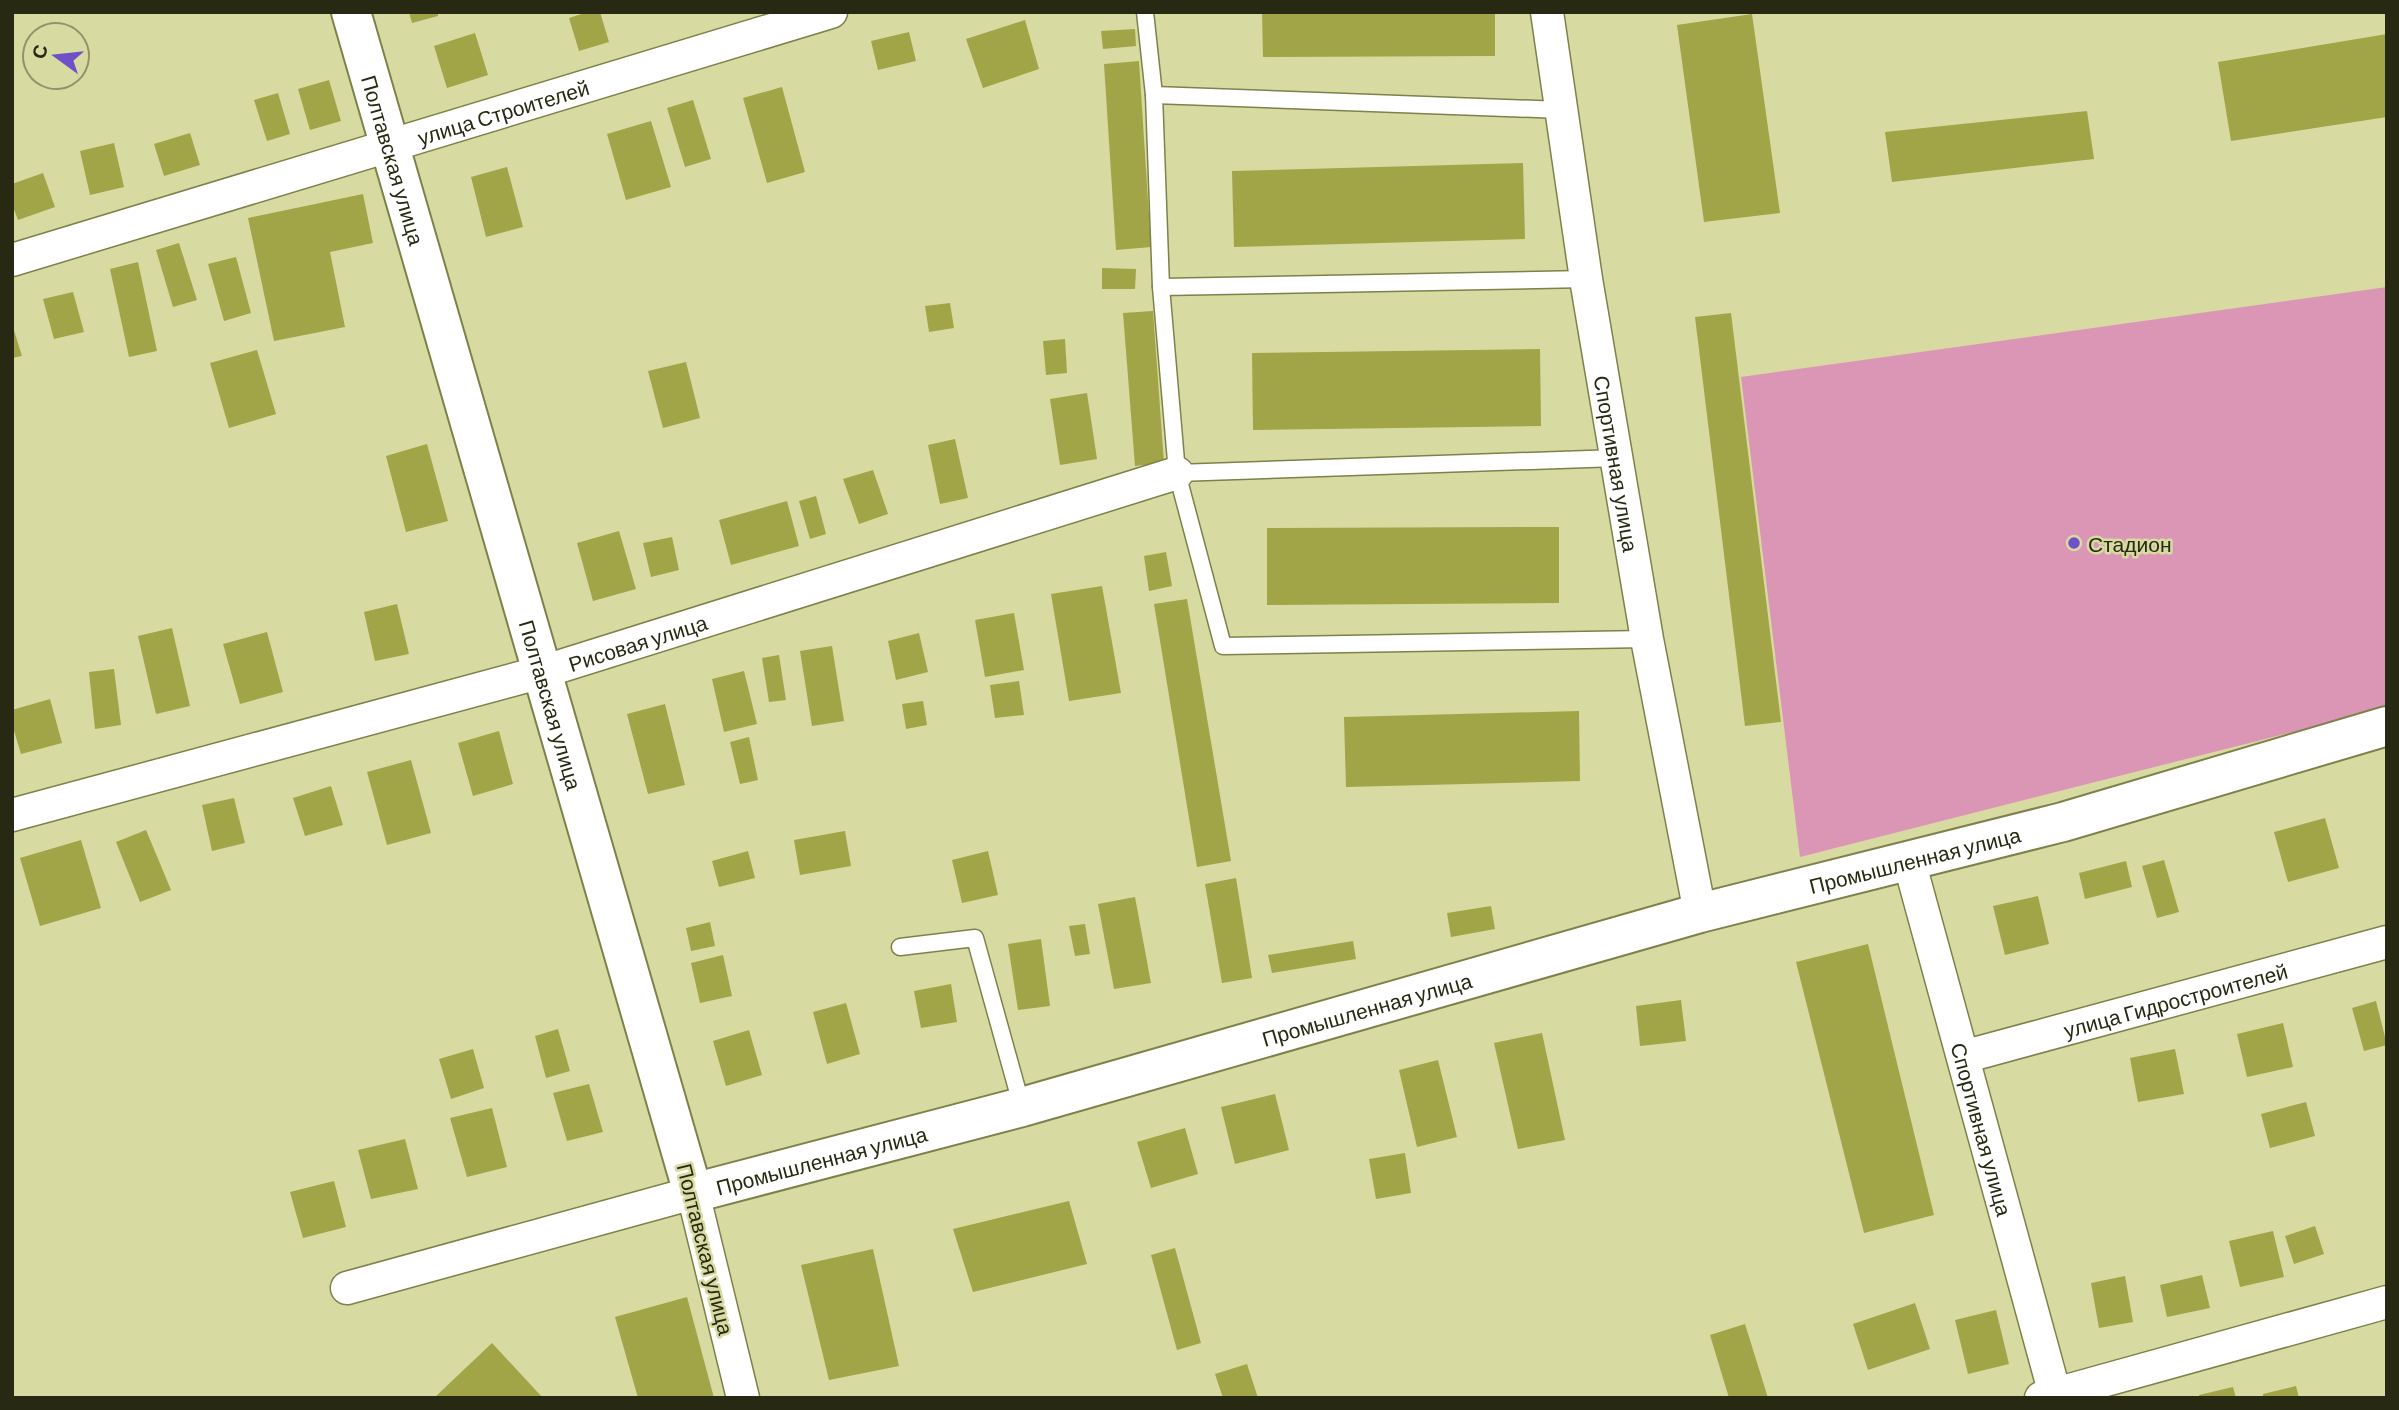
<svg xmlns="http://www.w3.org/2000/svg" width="2399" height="1410" viewBox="0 0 2399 1410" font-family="Barlow,sans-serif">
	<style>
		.green { fill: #dc96b5 }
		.building { fill: #a1a447 }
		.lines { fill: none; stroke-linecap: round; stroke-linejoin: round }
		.service-casing { stroke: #7e814a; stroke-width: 19 }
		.minor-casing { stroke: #7e814a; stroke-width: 35 }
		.tertiary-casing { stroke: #7e814a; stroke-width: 42 }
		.service { stroke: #fff; stroke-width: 16 }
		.minor { stroke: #fff; stroke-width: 32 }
		.tertiary { stroke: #fff; stroke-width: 38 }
		.poi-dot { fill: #7050c9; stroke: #d7dba1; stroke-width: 2.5 }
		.labels { text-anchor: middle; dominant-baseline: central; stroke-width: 5; stroke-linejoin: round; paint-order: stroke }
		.street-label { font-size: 21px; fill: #282912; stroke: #d7dba1 }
		.poi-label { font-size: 21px; fill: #282912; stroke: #d7dba1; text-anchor: start }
	</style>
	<rect width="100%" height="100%" fill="#d7dba1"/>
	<polygon class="green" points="2387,287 2387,708 1800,857 1741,377"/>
	<g class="building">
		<polygon points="409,12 438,12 438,16 412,23"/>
		<polygon points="588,12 600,12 609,42 579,51 569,18"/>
		<polygon points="1262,12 1495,12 1495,56 1263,57"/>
		<polygon points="1752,14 1780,213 1704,222 1677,25"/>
		<polygon points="1025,20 1039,69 983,88 966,39"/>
		<polygon points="1135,29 1136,46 1103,49 1101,31"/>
		<polygon points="909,32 916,61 878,70 871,41"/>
		<polygon points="475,33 488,75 447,88 434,46"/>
		<polygon points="2387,34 2387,117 2231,141 2218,62"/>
		<polygon points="1139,61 1151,247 1116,250 1104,64"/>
		<polygon points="329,80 341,121 310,130 298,89"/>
		<polygon points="782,87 805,172 767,183 743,98"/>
		<polygon points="278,93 290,134 267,141 254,100"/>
		<polygon points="693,100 711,159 685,167 667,108"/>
		<polygon points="2087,111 2094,159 1892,182 1885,132"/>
		<polygon points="651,121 671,187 626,200 607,134"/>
		<polygon points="190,133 200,165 164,176 154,144"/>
		<polygon points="114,143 124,187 90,195 80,151"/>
		<polygon points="1523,163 1525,239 1234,247 1232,171"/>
		<polygon points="507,167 523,227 486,237 471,177"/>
		<polygon points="43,173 55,207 18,220 12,204 12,184"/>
		<polygon points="363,194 373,243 330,252 345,327 274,341 248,218"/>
		<polygon points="179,243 197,300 173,307 156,250"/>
		<polygon points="236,257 251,313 224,321 208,264"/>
		<polygon points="138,262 157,351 129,357 110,269"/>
		<polygon points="1102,268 1136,269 1135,289 1102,289"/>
		<polygon points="73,292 84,332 54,339 43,299"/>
		<polygon points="950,303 954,328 929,332 925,306"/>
		<polygon points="1153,311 1164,463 1135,466 1123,313"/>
		<polygon points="1731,313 1781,722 1745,726 1695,317"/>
		<polygon points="12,324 22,356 12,358"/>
		<polygon points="1065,339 1067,373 1046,375 1043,341"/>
		<polygon points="1540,349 1541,426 1253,430 1252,353"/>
		<polygon points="257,350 276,414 229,428 210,363"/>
		<polygon points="686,362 700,418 663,428 648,371"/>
		<polygon points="1087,393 1097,459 1060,465 1050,399"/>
		<polygon points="955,439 968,498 940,504 928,445"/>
		<polygon points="427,444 448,521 406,532 386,456"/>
		<polygon points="873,470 888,514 859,524 843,479"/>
		<polygon points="816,496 826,534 810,539 799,501"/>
		<polygon points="787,501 799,546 731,565 719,520"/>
		<polygon points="1559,527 1559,603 1267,605 1267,528"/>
		<polygon points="619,531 636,589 593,601 577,543"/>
		<polygon points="672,537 679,570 651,577 643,543"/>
		<polygon points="1166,552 1172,586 1149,591 1144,556"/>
		<polygon points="1102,586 1121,693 1069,701 1051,594"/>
		<polygon points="1187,599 1231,861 1197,867 1154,604"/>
		<polygon points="397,604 409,654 375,661 364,612"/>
		<polygon points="1014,613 1024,670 985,677 975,620"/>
		<polygon points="172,628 190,706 156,714 138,636"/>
		<polygon points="267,632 283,692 240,704 223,644"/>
		<polygon points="919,633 928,672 896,680 888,641"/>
		<polygon points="832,646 844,721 812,726 800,651"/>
		<polygon points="779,655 786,700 769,702 762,658"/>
		<polygon points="114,669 121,725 95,729 89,672"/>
		<polygon points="744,671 757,724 724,732 712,679"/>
		<polygon points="1019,681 1024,715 995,718 990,685"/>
		<polygon points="50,699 62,743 21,754 12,724 12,710"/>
		<polygon points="923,701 927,725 906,729 902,704"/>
		<polygon points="665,704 685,785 648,794 627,714"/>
		<polygon points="1579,711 1580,781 1346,787 1344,717"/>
		<polygon points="499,731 513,784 473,796 458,743"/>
		<polygon points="749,737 758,780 740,784 730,742"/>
		<polygon points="411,760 431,833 387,845 367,772"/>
		<polygon points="331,786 343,825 305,836 293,798"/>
		<polygon points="234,798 245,843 212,851 202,805"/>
		<polygon points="2325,818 2339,868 2288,882 2274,832"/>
		<polygon points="146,830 171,890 140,902 116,842"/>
		<polygon points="845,831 851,866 800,875 794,840"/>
		<polygon points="81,840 101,908 40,926 20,858"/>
		<polygon points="748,851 755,878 719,887 712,861"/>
		<polygon points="988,851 998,895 962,903 952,860"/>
		<polygon points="2164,860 2179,912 2157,918 2142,866"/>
		<polygon points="2126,861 2132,887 2085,899 2079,873"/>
		<polygon points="1236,878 1252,978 1222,983 1205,884"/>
		<polygon points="2038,896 2049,944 2005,955 1993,906"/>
		<polygon points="1135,897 1151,983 1114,989 1098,904"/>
		<polygon points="1491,906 1495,929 1451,937 1447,913"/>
		<polygon points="710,922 715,946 691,951 686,928"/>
		<polygon points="1085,924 1090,954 1075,956 1069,926"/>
		<polygon points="1041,939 1050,1006 1018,1010 1008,944"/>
		<polygon points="1353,941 1356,959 1272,973 1268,955"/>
		<polygon points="1868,944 1934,1215 1864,1233 1796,962"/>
		<polygon points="723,955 732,996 700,1003 691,963"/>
		<polygon points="951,984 957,1022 921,1028 914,991"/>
		<polygon points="1681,1000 1686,1041 1640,1046 1636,1006"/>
		<polygon points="2376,1001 2387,1045 2364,1051 2352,1008"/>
		<polygon points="846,1003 860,1054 827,1064 813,1012"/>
		<polygon points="2283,1023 2293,1067 2247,1077 2237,1034"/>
		<polygon points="558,1029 570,1071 546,1078 535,1036"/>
		<polygon points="749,1030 762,1075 726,1086 713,1041"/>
		<polygon points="1542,1033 1565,1140 1518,1149 1494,1043"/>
		<polygon points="473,1049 484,1088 451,1099 439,1059"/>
		<polygon points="2175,1049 2184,1094 2138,1102 2130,1058"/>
		<polygon points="1438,1060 1457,1137 1417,1147 1399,1070"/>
		<polygon points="589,1084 603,1132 567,1141 553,1093"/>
		<polygon points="1275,1094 1289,1150 1235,1164 1221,1107"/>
		<polygon points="2306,1102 2315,1136 2270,1148 2261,1114"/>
		<polygon points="492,1108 507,1167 467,1177 450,1118"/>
		<polygon points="1185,1128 1198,1174 1151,1188 1137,1142"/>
		<polygon points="405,1139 418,1189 371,1199 358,1150"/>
		<polygon points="1405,1153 1411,1193 1376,1199 1369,1159"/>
		<polygon points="334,1181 346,1227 303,1238 290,1192"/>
		<polygon points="1069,1201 1087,1264 973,1292 953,1229"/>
		<polygon points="2315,1226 2324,1254 2294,1264 2285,1236"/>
		<polygon points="2273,1231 2284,1277 2240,1287 2229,1241"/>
		<polygon points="1175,1248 1201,1343 1177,1350 1151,1255"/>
		<polygon points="873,1249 899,1366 829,1380 801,1265"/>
		<polygon points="2202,1275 2210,1308 2167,1317 2160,1285"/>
		<polygon points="2125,1276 2133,1322 2099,1328 2091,1283"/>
		<polygon points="687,1297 714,1398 638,1398 615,1317"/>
		<polygon points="1915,1303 1930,1349 1868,1370 1853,1324"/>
		<polygon points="1996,1310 2009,1364 1968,1374 1955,1320"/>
		<polygon points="1745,1324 1768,1398 1729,1398 1710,1335"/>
		<polygon points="492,1343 543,1398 434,1398"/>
		<polygon points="1247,1364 1258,1398 1223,1398 1215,1374"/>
		<polygon points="2296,1386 2299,1398 2263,1398 2263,1394"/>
		<polygon points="2233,1387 2236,1398 2199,1398 2199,1395"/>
	</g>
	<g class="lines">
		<g class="service-casing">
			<g id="service">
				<polyline points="1145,12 1154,95 1161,287 1177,473 1223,646 1647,639"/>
				<polyline points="1154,95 1562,110"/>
				<polyline points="1161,287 1586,279"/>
				<polyline points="1177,473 1617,458"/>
				<polyline points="900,947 975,938 1022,1107"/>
			</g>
		</g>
		<g class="minor-casing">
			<g id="minor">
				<path id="s1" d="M1547,12L1586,279L1647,639L1700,913"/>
				<path id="s2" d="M12,260L831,12"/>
				<path id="s3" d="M12,815L542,672L1177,473"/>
				<path id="s4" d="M1909,861L2056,1398"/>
				<path id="s5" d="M1963,1057L2387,942"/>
				<polyline points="347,1288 693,1193 743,1398"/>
				<polyline points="2041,1398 2387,1302"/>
			</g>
		</g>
		<g class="tertiary-casing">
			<g id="tertiary">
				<path id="s6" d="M351,12L693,1193L1022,1107L1700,913L2063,822L2387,726"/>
			</g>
		</g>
		<use href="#service" class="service"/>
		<use href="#minor" class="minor"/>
		<use href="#tertiary" class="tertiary"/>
	</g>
	<circle class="poi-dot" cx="2074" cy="543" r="7"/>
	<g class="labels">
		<g class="street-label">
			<text stroke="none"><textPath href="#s2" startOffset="513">улица Строителей</textPath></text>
			<text stroke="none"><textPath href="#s6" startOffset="154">Полтавская улица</textPath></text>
			<text stroke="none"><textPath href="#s1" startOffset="457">Спортивная улица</textPath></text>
			<text stroke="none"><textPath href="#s3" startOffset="649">Рисовая улица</textPath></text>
			<text stroke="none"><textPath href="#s6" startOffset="721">Полтавская улица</textPath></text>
			<text stroke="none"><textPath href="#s6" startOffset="2496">Промышленная улица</textPath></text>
			<text stroke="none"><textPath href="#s5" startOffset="220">улица Гидростроителей</textPath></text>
			<text stroke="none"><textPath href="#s6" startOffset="1928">Промышленная улица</textPath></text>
			<text stroke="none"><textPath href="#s4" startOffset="278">Спортивная улица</textPath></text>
			<text stroke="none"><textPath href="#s6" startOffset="1362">Промышленная улица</textPath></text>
			<text transform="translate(706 1249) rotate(76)">Полтавская улица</text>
		</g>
		<g class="poi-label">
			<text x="2088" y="543">Стадион</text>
		</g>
	</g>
	<rect width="2399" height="1410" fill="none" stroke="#282912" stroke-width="28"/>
	<g transform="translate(56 56) rotate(285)"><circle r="33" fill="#d7dba1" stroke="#919468" stroke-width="2"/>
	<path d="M0-5L12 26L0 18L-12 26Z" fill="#7050c9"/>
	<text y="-10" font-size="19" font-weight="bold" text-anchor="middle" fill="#282912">С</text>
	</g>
</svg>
